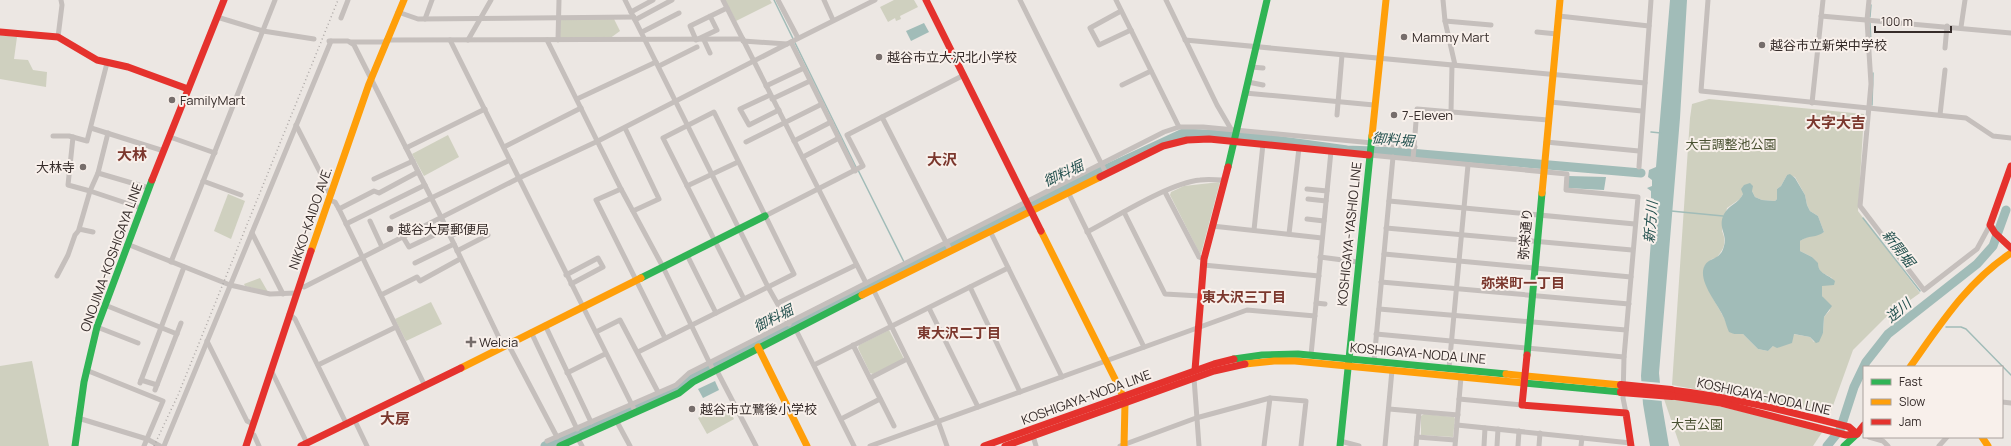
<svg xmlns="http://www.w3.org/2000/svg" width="2011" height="446" viewBox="0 0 2011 446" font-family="Manrope,'Noto Sans JP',sans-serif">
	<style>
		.green { fill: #cfd0bf; fill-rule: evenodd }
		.water { fill: #a1bcb8 }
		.pier { fill: #ece7e3 }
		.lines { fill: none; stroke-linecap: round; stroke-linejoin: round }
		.stream { stroke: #a1bcb8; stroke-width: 1.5 }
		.river { stroke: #a1bcb8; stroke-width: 9 }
		.street { stroke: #c5bfbc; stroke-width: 5 }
		.fast { stroke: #30b455; stroke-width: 7 }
		.slow { stroke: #ff9f0a; stroke-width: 7 }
		.jam { stroke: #e5322d; stroke-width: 7 }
		.rail { stroke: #ada8a6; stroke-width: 1.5; stroke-dasharray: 1 3; stroke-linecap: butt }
		.jam-bridge { stroke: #e5322d; stroke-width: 8 }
		.poi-dot { fill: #766d6b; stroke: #f8f0eb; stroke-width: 1.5 }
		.labels { text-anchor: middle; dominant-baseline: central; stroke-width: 4; stroke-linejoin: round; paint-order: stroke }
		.poi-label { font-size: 13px; fill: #362c2a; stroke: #f8f0eb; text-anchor: start }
		.park-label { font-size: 13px; fill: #495131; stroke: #f8f0eb }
		.street-label { font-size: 13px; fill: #362c2a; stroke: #f8f0eb }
		.water-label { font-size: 14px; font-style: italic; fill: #255250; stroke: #f8f0eb }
		.neighbourhood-label { font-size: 14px; font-weight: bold; fill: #7b372d; stroke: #f8f0eb }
		.quarter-label { font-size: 15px; font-weight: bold; fill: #7b372d; stroke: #f8f0eb }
	</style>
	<rect width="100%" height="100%" fill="#ece7e3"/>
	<g class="green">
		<polygon points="725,0 770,0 772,3 736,21"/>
		<polygon points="894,0 914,0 918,7 900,16 901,19 896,21 895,18 888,22 880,7"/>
		<polygon points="560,19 614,19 620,31 609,39 559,39"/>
		<polygon points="0,35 17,37 14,59 28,60 33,70 47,72 46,87 0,79"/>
		<path d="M1709,99L1864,114L1858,211L1920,293L1885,318L1853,350L1830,414L1672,385L1690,118L1692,104ZM1787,175L1795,177L1805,195L1807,205L1810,211L1818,216L1824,232C1816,236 1808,235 1800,241V251L1812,257L1821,272L1832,278L1834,285H1822V296L1830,310L1824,317L1823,333L1814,342L1810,337L1793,334L1773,346L1768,351L1758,349L1743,334H1734C1728,328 1727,323 1723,316C1713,297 1705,289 1704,267L1712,259L1716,258C1724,250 1727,242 1722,231L1727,208L1740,199L1743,194L1752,191L1755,197L1762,200L1775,201L1777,199V189L1781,186Z"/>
		<polygon points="448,135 459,157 424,176 412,154"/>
		<polygon points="1220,182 1201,254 1200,254 1170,195 1171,192 1184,186"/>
		<polygon points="228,194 245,201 231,239 214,231"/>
		<polygon points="260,278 268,292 245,286 244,284"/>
		<polygon points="431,302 442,324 406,341 395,319"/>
		<polygon points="889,330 904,359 873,374 870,373 858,348 859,345"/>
		<polygon points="32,361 49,446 0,446 0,366"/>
		<polygon points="1664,399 1701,402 1823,431 1813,446 1680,446"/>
		<polygon points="725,403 734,419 707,434 698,418"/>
		<polygon points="1424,414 1454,417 1455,419 1453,437 1421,435 1421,416"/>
	</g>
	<g class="water">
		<polygon points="1670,0 1687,0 1680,118 1659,373 1662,405 1669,446 1650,446 1643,404 1641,376 1654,199 1651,198 1651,191 1647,188 1652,186 1652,180 1648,177 1649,170 1656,167"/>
		<polygon points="924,23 929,32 911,41 906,31"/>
		<path d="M1790,174L1795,178L1805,195L1807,205L1810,211L1818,216L1824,232C1817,238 1808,235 1800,241V251L1812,257L1818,263C1818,274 1828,274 1835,281L1834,285L1822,286V296L1832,306L1824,317L1823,333L1819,342L1816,343L1810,337L1794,334L1792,343L1777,348L1773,346L1768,351L1758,349L1743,334H1734L1729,332C1727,328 1726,323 1724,318C1719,305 1696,280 1705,265C1710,257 1721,260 1724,246C1728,234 1717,228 1724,214C1729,205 1739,203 1743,194L1741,189L1744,185L1750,183L1753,186L1752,191L1755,197L1762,200L1775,201L1777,199V189L1781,186L1787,175Z"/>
		<polygon points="1568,176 1606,177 1604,190 1567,188"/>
		<polygon points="715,381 719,390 703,398 698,389"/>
	</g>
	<polygon class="pier" points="1639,381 1662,383 1663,401 1640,399"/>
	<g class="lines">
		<g class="stream">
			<polyline points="774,0 856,167"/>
			<polyline points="1870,17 1871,5"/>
			<polyline points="1870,23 1871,43"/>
			<polyline points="1872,105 1873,73"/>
			<polyline points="1651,132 1661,133"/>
			<polyline points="858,170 904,262"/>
			<polyline points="1671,211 1723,216"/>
			<polyline points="1863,218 1920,291"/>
			<polyline points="1946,327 1961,327 1966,329 2011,375"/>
		</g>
		<g class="river">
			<polyline points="545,446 676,389 688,379 721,360 906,266 1026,206 1183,133 1246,136 1347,150 1398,152 1641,173"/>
			<polyline points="1827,446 1840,430 1854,387 1866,362 1888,334 1977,264 1993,246 2006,210"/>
		</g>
		<g class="street">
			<polyline points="625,0 768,287 789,324"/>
			<polyline points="723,0 866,283"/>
			<polyline points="778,0 798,38"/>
			<polyline points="824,0 833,20"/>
			<polyline points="1020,0 1106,173"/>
			<polyline points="1116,0 1179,127"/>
			<polyline points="1166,0 1217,105 1231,129"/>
			<polyline points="1443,0 1445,21 1455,65"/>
			<polyline points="1708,0 1701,91 1966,118 1993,136 2011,138"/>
			<polyline points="1869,0 1867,20 1871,84 1860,206 1924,290 1977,249 1990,225"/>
			<polyline points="1121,11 1090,28 1099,45 1131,30"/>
			<polyline points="398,12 418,19 634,17"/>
			<polyline points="631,12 653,0"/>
			<polyline points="710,16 717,30 696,40 690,26 727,8"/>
			<polyline points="1559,16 1649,26"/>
			<polyline points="1821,16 2011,33"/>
			<polyline points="217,17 263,31 314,39"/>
			<polyline points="341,18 348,0"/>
			<polyline points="425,19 432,0"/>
			<polyline points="635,20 672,0"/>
			<polyline points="1445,21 1491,25"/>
			<polyline points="1961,27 1965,0"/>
			<polyline points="642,32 679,13"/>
			<polyline points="1537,32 1557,34"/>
			<polyline points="58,37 62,5 61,0"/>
			<polyline points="386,40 743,39"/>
			<polyline points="450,40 635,411"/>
			<polyline points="468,40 491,0"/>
			<polyline points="547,40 621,189 663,267 714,372"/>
			<polyline points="558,40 559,0"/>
			<polyline points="704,40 710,53"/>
			<polyline points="1185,40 1645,83"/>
			<polyline points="329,41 348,41 354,45 442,219 503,346"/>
			<polyline points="743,41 787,44 875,0"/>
			<polyline points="350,42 385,42"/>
			<polyline points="791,42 855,171"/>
			<polyline points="1945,48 1947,26"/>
			<polyline points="659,66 697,47"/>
			<polyline points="1251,67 1263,68"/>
			<polyline points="1248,82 1263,85"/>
			<polyline points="1122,85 1151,71"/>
			<polyline points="766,86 804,68"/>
			<polyline points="1245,93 1374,105"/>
			<polyline points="770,95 740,109 749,125 779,110"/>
			<polyline points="577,99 656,62"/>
			<polyline points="772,99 810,81"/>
			<polyline points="1550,102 1642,111"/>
			<polyline points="1812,103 1823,0"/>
			<polyline points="1451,112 1452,65"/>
			<polyline points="1337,115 1342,55"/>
			<polyline points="1940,115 1945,70"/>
			<polyline points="882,117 950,250"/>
			<polyline points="296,125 320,172 327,191 332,193"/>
			<polyline points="91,128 164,151"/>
			<polyline points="625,128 659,199 633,211"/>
			<polyline points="53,136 69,136 87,141 107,63"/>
			<polyline points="73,137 68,185 90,191 141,208"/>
			<polyline points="170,137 215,153"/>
			<polyline points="794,141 831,122"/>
			<polyline points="746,142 822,104"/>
			<polyline points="1546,142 1639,151"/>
			<polyline points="504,147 581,108"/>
			<polyline points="406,148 485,109"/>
			<polyline points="1369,155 1567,174 1566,190 1638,197 1624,357 1623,398 1626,413"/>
			<polyline points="803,157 839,138"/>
			<polyline points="1413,159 1417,109 1548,120"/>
			<polyline points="1639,167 1651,0"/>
			<polyline points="98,173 149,188"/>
			<polyline points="374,179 413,161"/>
			<polyline points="203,181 241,195"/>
			<polyline points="687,186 738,162"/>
			<polyline points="621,189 596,200 665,338"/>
			<polyline points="1307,189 1327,191"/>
			<polyline points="1068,192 1144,347"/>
			<polyline points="1165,192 1199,257 1204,259"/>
			<polyline points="1308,199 1326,201"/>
			<polyline points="329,200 335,202 339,209 425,386"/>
			<polyline points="1389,201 1635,224"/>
			<polyline points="339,209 374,191 379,193 418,172"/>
			<polyline points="1124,212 1165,294 1200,296"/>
			<polyline points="765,216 863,166 847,135 964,75"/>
			<polyline points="392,217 510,160"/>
			<polyline points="1307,219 1324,221"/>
			<polyline points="370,221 382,247"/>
			<polyline points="346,224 425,185"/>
			<polyline points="1212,226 1322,238"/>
			<polyline points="1386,228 1632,250"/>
			<polyline points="1254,230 1263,144"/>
			<polyline points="990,231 1062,377"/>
			<polyline points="93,232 79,229 90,191 98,173 108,133"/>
			<path d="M1087,232C1116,217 1169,183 1200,180C1208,179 1216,180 1225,180"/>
			<polyline points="252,233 283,294"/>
			<polyline points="1289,234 1299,148"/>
			<polyline points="450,236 479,224"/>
			<polyline points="403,237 409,247 447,229"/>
			<polyline points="127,244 230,285 270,294 296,293"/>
			<polyline points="457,251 488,235"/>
			<polyline points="1384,254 1631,277"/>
			<polyline points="687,255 716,313"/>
			<polyline points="1320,257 1358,262"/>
			<polyline points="171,262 275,0"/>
			<polyline points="415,263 454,244"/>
			<polyline points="1203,265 1319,276"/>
			<polyline points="566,275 598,258 603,267 571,284"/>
			<polyline points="57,276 68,255 75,235 80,229"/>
			<polyline points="1381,282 1629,304"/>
			<polyline points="299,285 304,287 519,178 598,141 787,44"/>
			<polyline points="970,287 1020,392"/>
			<polyline points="873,289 938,421 947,446"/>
			<polyline points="381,295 417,277 420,281 460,259"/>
			<polyline points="778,303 856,265"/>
			<polyline points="1316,303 1325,304"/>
			<polyline points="105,305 177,334"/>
			<polyline points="929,308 978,407"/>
			<polyline points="1379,309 1626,330"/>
			<polyline points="289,314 295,319 347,425"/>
			<polyline points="545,325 591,422"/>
			<polyline points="97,327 138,343"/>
			<polyline points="795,328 854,446"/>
			<polyline points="531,332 577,429"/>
			<polyline points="596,332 620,320 658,392"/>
			<polyline points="1376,334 1624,357"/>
			<polyline points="207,341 247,421 253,424"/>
			<polyline points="508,344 557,437"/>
			<polyline points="853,345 894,426"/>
			<polyline points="638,352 794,274 714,112 663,138 744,299"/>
			<polyline points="1311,355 1331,151"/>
			<polyline points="1374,361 1393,157"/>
			<polyline points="318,365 396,327"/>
			<polyline points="814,365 1008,268"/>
			<polyline points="1449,368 1468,165"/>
			<polyline points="86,370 163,401 144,446"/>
			<polyline points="271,370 307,443"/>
			<polyline points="717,371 756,446"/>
			<polyline points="567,373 605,354"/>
			<polyline points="870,378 907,359"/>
			<polyline points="1194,378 1199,446"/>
			<polyline points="141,380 157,385"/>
			<polyline points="140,383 184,267"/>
			<polyline points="155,390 181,323"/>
			<polyline points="1459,399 1522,405"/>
			<polyline points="2002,402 2011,403"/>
			<polyline points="1389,409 1458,415"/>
			<polyline points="78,418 147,439 160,446"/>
			<polyline points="841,419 880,399"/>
			<polyline points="616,420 630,446"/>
			<polyline points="355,421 367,446"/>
			<polyline points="1457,425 1631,443"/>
			<polyline points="250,434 254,435 259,446"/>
			<polyline points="1033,436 1036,446"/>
			<polyline points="577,437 582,446"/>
			<polyline points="1417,437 1455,440"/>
			<polyline points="1869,437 1883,441 1888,446"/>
			<polyline points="547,441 676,385 689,373 1164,132 1179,127 1203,127 1415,147"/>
			<polyline points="1340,441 1359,446"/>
			<polyline points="164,446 331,41"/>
			<polyline points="870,446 1247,310 1315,316"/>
			<polyline points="1120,446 1196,418 1270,398 1306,401 1301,446"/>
			<polyline points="1264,446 1270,398"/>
			<polyline points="1385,446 1392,370"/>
			<polyline points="1416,446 1419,412"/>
			<polyline points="1455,446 1461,377"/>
			<polyline points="1484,446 1485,428"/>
			<polyline points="1497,446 1498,429"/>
			<polyline points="1518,446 1519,431"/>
			<polyline points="1539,446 1540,433"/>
			<polyline points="1581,446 1582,438"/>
			<polyline points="1939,446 1947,437"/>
		</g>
		<g class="fast">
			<polyline points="1228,167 1267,0"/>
			<polyline points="641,278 765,216"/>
			<polyline points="1527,355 1542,193"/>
			<polyline points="1234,359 1262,355 1298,354 1506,374"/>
			<polyline points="1524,383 1621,392"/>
			<polyline points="75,446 84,382 97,327 152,180"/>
			<polyline points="560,446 679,393 693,382 862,295"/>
			<polyline points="1340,446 1372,136"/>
			<polyline points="1844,446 1857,434"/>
		</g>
		<g class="slow">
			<polyline points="1372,136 1386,0"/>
			<polyline points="1542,193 1560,0"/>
			<polyline points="1041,231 1120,389 1125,403 1124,446"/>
			<polyline points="311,251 369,84 404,0"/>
			<polyline points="862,295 1100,177"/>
			<polyline points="758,347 807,446"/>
			<polyline points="1245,364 1274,361 1295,361 1524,383"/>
			<path d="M1910,367C1940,325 1967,282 2011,253"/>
			<polyline points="461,368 641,278"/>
			<polyline points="1506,374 1621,385"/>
			<polyline points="1982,437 1988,446"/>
		</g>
		<g class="jam">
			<polyline points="926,0 1041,231"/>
			<polyline points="0,32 58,37 97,60 128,67 188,89"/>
			<polyline points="2011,166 1990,225 1995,233 2011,248"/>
			<polyline points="1100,177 1163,146 1187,140 1209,139 1369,155"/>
			<polyline points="152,180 224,0"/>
			<polyline points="1527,355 1522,405 1626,413 1631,446"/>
			<polyline points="1195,370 1204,259 1228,167"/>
			<path d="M1671,390C1732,397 1790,412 1849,427L1857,434"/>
			<polyline points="1672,396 1721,403 1846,435 1857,434 1864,425"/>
			<polyline points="246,446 311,251"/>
			<polyline points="301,446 461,368"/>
			<polyline points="984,446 1214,364 1234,359"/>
			<polyline points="1005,446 1214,371 1245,364"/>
		</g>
		<polyline class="rail" points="154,446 178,395 338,0"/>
		<g class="jam-bridge">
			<polyline points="1621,385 1671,390"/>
			<polyline points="1621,392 1672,396"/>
		</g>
	</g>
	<g class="poi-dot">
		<circle cx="1404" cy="37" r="4"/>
		<circle cx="1762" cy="45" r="4"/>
		<circle cx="879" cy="57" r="4"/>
		<circle cx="172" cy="100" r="4"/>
		<circle cx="1394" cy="115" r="4"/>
		<circle cx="83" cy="167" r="4"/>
		<circle cx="390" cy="229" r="4"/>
		<path d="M469 336h4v4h4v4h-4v4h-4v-4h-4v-4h4z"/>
		<circle cx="692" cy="409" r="4"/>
	</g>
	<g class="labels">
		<g class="poi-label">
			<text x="1412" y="37">Mammy Mart</text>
			<text x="1770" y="45">越谷市立新栄中学校</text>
			<text x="887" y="57">越谷市立大沢北小学校</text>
			<text x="180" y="100">FamilyMart</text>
			<text x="1402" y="115">7-Eleven</text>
			<text x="75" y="167" text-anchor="end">大林寺</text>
			<text x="398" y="229">越谷大房郵便局</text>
			<text x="479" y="342">Welcia</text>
			<text x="700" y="409">越谷市立鷺後小学校</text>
		</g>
		<g class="park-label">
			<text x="1731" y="144">大吉調整池公園</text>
			<text x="1697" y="424">大吉公園</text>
		</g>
		<g class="street-label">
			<text transform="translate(310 218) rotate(-71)">NIKKO-KAIDO AVE.</text>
			<text transform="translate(1349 234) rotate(-84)">KOSHIGAYA-YASHIO LINE</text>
			<text transform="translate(1525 234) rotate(-85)">弥栄通り</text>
			<text transform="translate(111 257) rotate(-70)">ONOJIMA-KOSHIGAYA LINE</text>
			<text transform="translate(1418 353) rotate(5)">KOSHIGAYA-NODA LINE</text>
			<text transform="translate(1764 396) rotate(12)">KOSHIGAYA-NODA LINE</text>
			<text transform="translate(1086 397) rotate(-20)">KOSHIGAYA-NODA LINE</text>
		</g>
		<g class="water-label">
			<text transform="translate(1393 139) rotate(5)">御料堀</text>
			<text transform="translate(1063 173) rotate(-25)">御料堀</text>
			<text transform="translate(1650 222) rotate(-85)">新方川</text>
			<text transform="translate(1899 248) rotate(52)">新開堀</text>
			<text transform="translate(1898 310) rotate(-40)">逆川</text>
			<text transform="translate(773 318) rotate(-27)">御料堀</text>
		</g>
		<g class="neighbourhood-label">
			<text x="1523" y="282">弥栄町一丁目</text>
			<text x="1244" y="296">東大沢三丁目</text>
			<text x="959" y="332">東大沢二丁目</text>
		</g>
		<g class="quarter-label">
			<text x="1836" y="122">大字大吉</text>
			<text x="132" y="154">大林</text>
			<text x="942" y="159">大沢</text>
			<text x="395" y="418">大房</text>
		</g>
	</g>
	<rect x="1863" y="366" width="140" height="72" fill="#f8f0eb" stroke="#aaa29e"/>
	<rect x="1871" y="379" width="20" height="6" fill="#30b455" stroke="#aaa29e"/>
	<text x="1899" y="386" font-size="12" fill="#362c2a">Fast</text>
	<rect x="1871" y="399" width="20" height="6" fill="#ff9f0a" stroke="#aaa29e"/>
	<text x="1899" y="406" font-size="12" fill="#362c2a">Slow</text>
	<rect x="1871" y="419" width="20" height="6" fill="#e5322d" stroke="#aaa29e"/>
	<text x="1899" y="426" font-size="12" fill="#362c2a">Jam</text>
	<path d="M1875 26v6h76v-6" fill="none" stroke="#362c2a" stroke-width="2"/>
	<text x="1881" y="26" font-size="12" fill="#362c2a" stroke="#f8f0eb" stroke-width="3" paint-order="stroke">100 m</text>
</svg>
